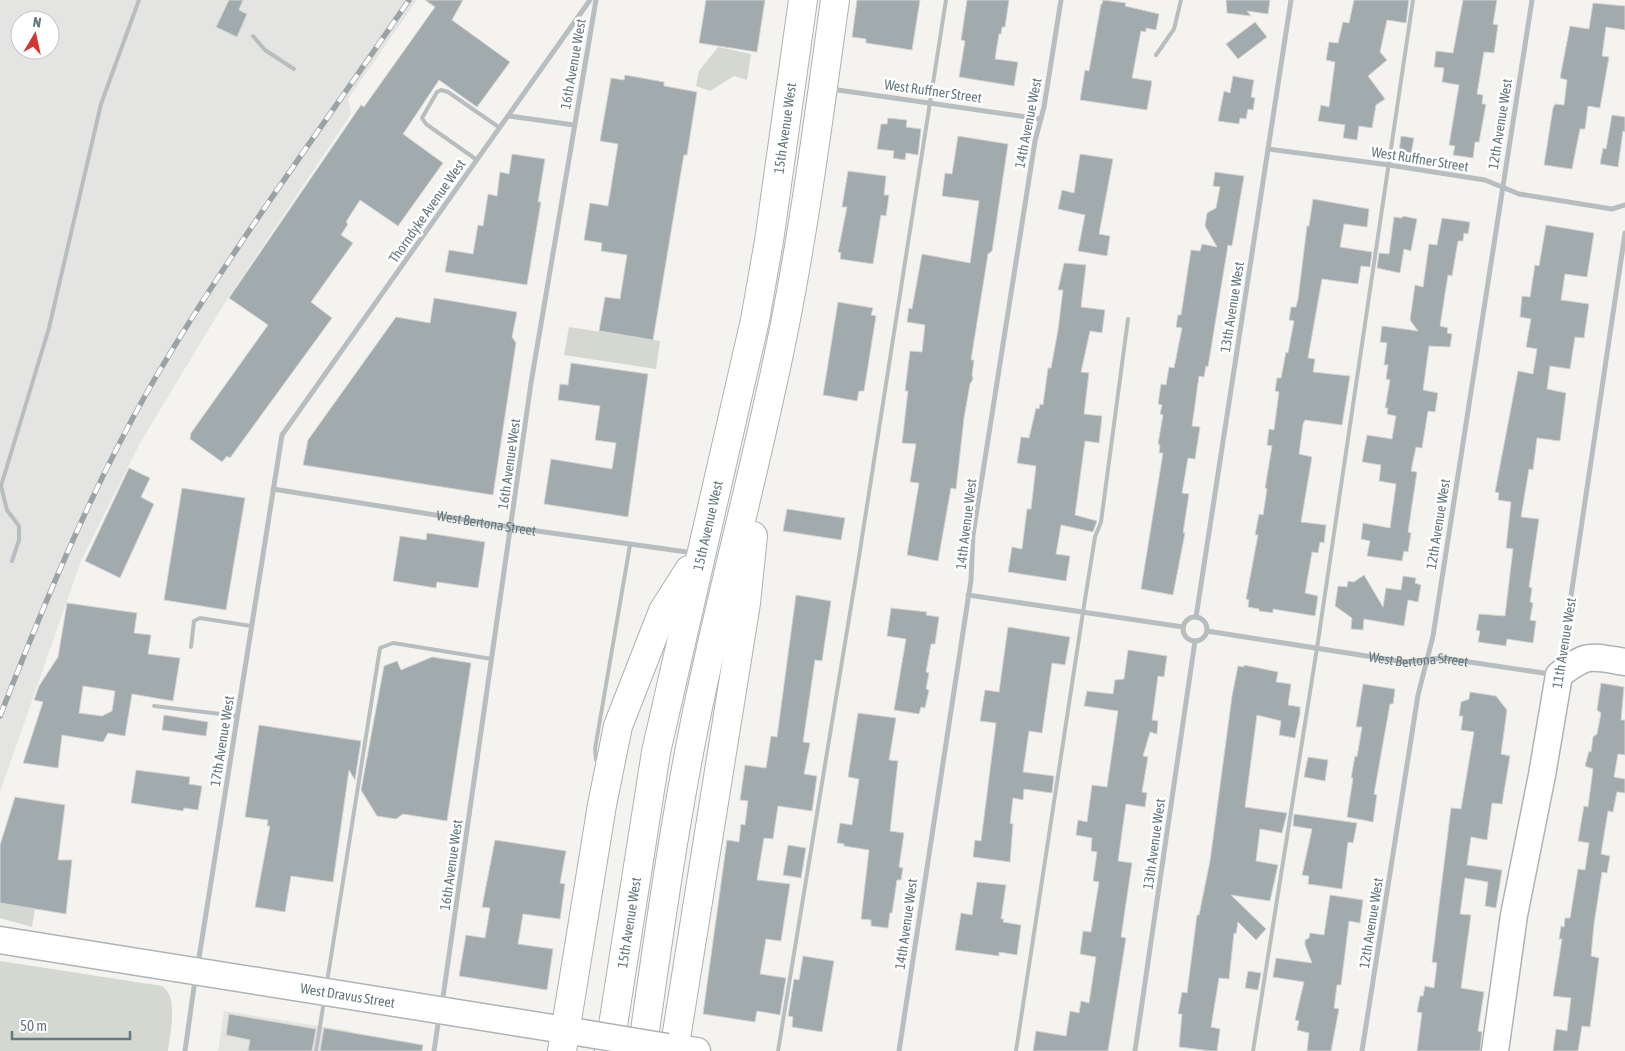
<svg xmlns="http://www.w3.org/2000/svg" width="1625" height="1051" viewBox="0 0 1625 1051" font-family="'Asap Condensed',sans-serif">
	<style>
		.built { fill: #e4e5e3; fill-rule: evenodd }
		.green { fill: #d4d8d0 }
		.building { fill: #a1abae; stroke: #d5d4d3; fill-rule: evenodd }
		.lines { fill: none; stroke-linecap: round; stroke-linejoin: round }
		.secondary-casing { stroke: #adb4b6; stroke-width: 29 }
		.primary-casing { stroke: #acb2b4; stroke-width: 30 }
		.lane { stroke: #b8bec0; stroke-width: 4 }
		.street { stroke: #b8bec0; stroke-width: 5 }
		.secondary { stroke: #fff; stroke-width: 26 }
		.primary { stroke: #fff; stroke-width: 28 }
		.rail-casing { stroke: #9ba3a6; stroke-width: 5.5 }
		.rail { stroke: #fff; stroke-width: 4; stroke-dasharray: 11; stroke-linecap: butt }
		.secondary-bridge-casing { stroke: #adb4b6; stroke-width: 29; stroke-linecap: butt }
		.secondary-bridge { stroke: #fff; stroke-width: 26 }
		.labels { text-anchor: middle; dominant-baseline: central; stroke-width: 5; stroke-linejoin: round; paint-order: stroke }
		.street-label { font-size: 14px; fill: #65787e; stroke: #fff }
	</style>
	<rect width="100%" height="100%" fill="#f4f3f0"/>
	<g class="built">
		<path d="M0,0H417L348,99L351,114L224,304L140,443L81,561L0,792ZM20,20H50V50H20Z"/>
		<polygon points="224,1011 351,1031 348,1051 218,1051"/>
	</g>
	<g class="green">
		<polygon points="718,47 751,54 747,80 734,76 710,91 696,86 699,71"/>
		<polygon points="569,327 660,341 656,369 564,355"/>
		<polygon points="0,903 35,909 32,927 0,918"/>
		<path d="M0,961L162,986C179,997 170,1033 168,1051H0Z"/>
	</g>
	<g class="building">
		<polygon points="229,0 243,0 239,10 247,14 237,37 216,27"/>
		<polygon points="425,0 463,0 452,20 510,62 477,107 439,80 403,134 443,163 398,226 360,200 346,222 348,224 341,235 353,243 311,302 332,318 230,458 227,456 222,462 190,439 191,433 268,325 229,298 361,105 364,107 435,7"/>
		<polygon points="706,0 765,0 757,52 699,43"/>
		<polygon points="857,0 920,0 912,50 866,43 866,39 852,37"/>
		<polygon points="967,0 1009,0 1005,27 1002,27 1001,34 999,34 995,59 1018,62 1014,86 959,77 965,41 961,40"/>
		<polygon points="1103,0 1126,3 1125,6 1159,14 1156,30 1146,28 1146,32 1141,31 1132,78 1152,81 1147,110 1080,100 1085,70 1089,71 1101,4 1102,4"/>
		<polygon points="1226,0 1270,0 1268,14 1247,11 1251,16 1227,13"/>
		<polygon points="1354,0 1409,0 1406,23 1387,20 1380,52 1387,60 1368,76 1385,99 1376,105 1372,128 1359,126 1357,140 1343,138 1345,125 1318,121 1321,105 1329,107 1335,62 1326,60 1329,42 1338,43 1343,22 1349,23"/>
		<polygon points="1463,0 1497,0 1493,24 1498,25 1494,53 1484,52 1477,94 1483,95 1482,104 1486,104 1479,142 1475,142 1473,158 1453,155 1455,146 1449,145 1459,85 1442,82 1444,68 1434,67 1436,51 1453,53"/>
		<polygon points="1593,3 1625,6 1625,30 1606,27 1602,56 1609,57 1600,108 1588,106 1585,129 1580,129 1572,169 1544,165 1553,108 1555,104 1564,105 1567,80 1560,78 1570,26 1589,29"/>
		<polygon points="1255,22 1267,37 1238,59 1226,44"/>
		<polygon points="625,75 664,82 664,86 697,92 687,155 684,155 683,160 653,340 599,331 605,297 620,299 627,255 601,251 602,243 584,240 590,203 608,206 618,144 600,141 611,78 624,80"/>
		<polygon points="1233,76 1254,80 1251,97 1255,98 1253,110 1248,109 1246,119 1240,118 1239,124 1218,121 1224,91 1230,93"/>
		<polygon points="1612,115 1625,117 1625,132 1623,131 1618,167 1600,164 1603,148 1606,149"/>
		<polygon points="888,118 907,120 906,127 921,129 918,155 906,153 905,160 893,158 894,151 877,149 881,124 887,124"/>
		<polygon points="958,136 1008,144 992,251 988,254 971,360 974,360 972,375 973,379 970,384 964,418 956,489 951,488 938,561 907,555 919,483 910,482 916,444 902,443 908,391 905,391 910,351 922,352 925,325 907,322 909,308 912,309 922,254 970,263 979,201 942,196 945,173 952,174"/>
		<polygon points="1401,136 1414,138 1411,154 1399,152"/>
		<polygon points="512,154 545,159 538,202 541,202 527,285 445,272 449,250 473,254 478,225 483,226 488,194 497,196 500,172 509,174"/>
		<polygon points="1080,154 1113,159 1099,234 1110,236 1107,256 1078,251 1085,215 1058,209 1062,190 1074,193"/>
		<polygon points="848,171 886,176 884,195 889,195 886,216 881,215 873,264 840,259 841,253 838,252 847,207 842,207"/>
		<polygon points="1215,172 1244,176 1232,246 1228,245 1208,367 1206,366 1204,377 1199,376 1192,426 1200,427 1195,459 1188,458 1182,493 1189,494 1183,533 1185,533 1173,595 1141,589 1163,453 1159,453 1160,445 1158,444 1163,415 1160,414 1162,405 1158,404 1161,384 1166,385 1169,367 1174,368 1182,328 1176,327 1178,315 1181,315 1191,250 1200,251 1202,244 1217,247 1205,226 1207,213 1216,208 1220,187 1213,186"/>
		<polygon points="1313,199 1369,209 1367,227 1344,224 1340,247 1372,252 1370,267 1361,266 1358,284 1322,279 1308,358 1315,359 1313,372 1350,376 1342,425 1305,420 1303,424 1299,454 1312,457 1301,522 1326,525 1324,543 1320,542 1318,553 1312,552 1305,593 1318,596 1315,616 1273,609 1273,613 1259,611 1259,609 1248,607 1249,600 1246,599 1258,535 1255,535 1259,514 1263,515 1267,489 1265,488 1272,446 1267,445 1269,429 1274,430 1279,392 1275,391 1277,378 1281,378 1286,352 1288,353 1294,321 1289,320 1291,307 1296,307 1298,299 1307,226 1309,226"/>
		<polygon points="1403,216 1417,219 1411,251 1404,249 1400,273 1377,268 1379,253 1389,254 1394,217 1402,218"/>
		<polygon points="1442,218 1470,222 1468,234 1464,233 1463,241 1458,241 1452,276 1448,275 1440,326 1448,328 1447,333 1452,334 1450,347 1429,346 1423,390 1438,393 1435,412 1428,411 1422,448 1416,447 1411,471 1417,472 1408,532 1411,533 1408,552 1404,551 1402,561 1367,556 1370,541 1361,539 1363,523 1390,528 1396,484 1379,481 1381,465 1362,462 1367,435 1392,439 1396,416 1387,414 1388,408 1385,408 1390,380 1386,379 1388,365 1384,365 1387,343 1380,342 1382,326 1418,331 1410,320 1415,285 1423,287 1429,244 1437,245"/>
		<polygon points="1546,225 1594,233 1587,277 1565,274 1561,300 1589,304 1584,338 1575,337 1570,369 1550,366 1547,389 1566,393 1560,441 1537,438 1533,470 1529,469 1521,517 1539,519 1529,587 1532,588 1530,602 1533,603 1530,620 1536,621 1533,643 1507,639 1506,646 1478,642 1480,631 1476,630 1479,614 1505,616 1513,549 1506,548 1511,502 1498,500 1499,493 1495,492 1518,371 1533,374 1537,349 1526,347 1531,319 1520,317 1522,296 1530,297 1535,265 1539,266"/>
		<polygon points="1064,263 1086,265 1081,307 1105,310 1102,333 1090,331 1081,372 1089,373 1084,414 1102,416 1099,443 1085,441 1075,515 1097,521 1093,532 1061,525 1056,554 1070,556 1066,581 1008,572 1012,547 1022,549 1027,509 1031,509 1036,466 1017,463 1021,437 1029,438 1036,408 1039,409 1040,404 1043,405 1048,368 1051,368 1058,330 1063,290 1058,290"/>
		<polygon points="434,298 517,312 512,337 516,343 493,495 303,465 308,440 396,317 430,323"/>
		<polygon points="838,302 873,308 871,315 876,316 864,391 859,391 857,401 823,395"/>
		<polygon points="571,363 648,374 628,517 544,504 551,459 612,469 616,443 595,440 600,406 558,400 560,384 568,385"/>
		<polygon points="129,468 150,478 141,497 154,504 120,578 85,561"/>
		<polygon points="182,488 245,498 226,610 164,600"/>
		<polygon points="787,509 845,518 841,540 783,531"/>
		<polygon points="427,533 485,542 478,588 437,582 436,588 393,581 400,536 426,540"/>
		<polygon points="1364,575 1383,607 1386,588 1401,590 1403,576 1416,578 1415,583 1421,585 1418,602 1408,600 1404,626 1364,619 1363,630 1351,629 1352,618 1335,606 1338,586 1347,587 1348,581 1354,582"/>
		<polygon points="796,595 831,601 822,661 815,660 803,742 810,743 804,774 817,776 812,811 778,806 773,839 764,838 757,880 790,884 781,941 766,939 760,974 786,978 780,1015 757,1011 755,1022 703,1014 727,840 739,842 741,824 745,825 748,801 740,800 745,765 766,768 771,736 777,737"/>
		<path d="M67,603L137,613L134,633L151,635L148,654L180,658L173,701L132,694L125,736L108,733L103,742L62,735L58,768L23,763L43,702L34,700L39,686L58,657ZM83,686L115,691L112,711L102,716L79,713Z"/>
		<polygon points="891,608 927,612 926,615 939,617 935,644 931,644 926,672 929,673 926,689 929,690 925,708 921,707 919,714 894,710 906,639 887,636"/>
		<polygon points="1008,627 1070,637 1065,665 1052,663 1042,733 1029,731 1023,772 1054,776 1052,793 1024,789 1023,800 1013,798 1010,823 1013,824 1010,862 973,857 975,840 981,841 996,723 980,721 985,690 999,692"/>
		<polygon points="1128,650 1167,656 1164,677 1158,676 1152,720 1158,721 1157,734 1150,732 1143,756 1148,757 1142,792 1147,793 1145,807 1126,804 1118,861 1132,863 1121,937 1126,938 1108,1051 1033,1051 1036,1031 1066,1036 1070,1011 1079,1013 1081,1001 1089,1003 1096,957 1080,954 1083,931 1091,932 1099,882 1093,881 1097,852 1091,851 1092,838 1076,835 1078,820 1087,822 1092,785 1107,787 1118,711 1084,706 1087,691 1113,694 1115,680 1124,679"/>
		<polygon points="432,657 471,663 447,821 403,814 396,819 377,816 361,790 384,666 397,661 401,670"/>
		<polygon points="1244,665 1278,672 1276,682 1291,684 1288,705 1300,707 1300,713 1295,738 1279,735 1281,721 1257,715 1245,807 1287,813 1282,833 1260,829 1256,861 1278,865 1270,901 1231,895 1266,929 1256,940 1238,922 1236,934 1234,933 1229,979 1219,978 1211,1027 1220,1029 1217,1051 1211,1051 1179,1047 1182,1014 1178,1014 1182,992 1187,993 1197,915 1199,915 1210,861 1232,696 1238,666 1244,667"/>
		<polygon points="1601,683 1624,687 1621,720 1625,720 1625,755 1618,754 1614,777 1625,779 1625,793 1617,792 1613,812 1608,811 1601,854 1610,856 1607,873 1602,872 1594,924 1591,956 1599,958 1590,1027 1582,1026 1578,1051 1553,1051 1556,1029 1567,1031 1571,998 1553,996 1562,939 1559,939 1561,926 1564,927 1565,918 1570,918 1578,869 1585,870 1589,843 1578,841 1584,806 1588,807 1593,769 1585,766 1589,751 1591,752 1593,737 1597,734 1601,713 1597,710"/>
		<polygon points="1363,684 1395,689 1393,704 1390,704 1374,794 1377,795 1373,822 1347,817 1353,778 1351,778 1355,756 1357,757 1362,727 1356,727"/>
		<polygon points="1470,692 1496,696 1507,710 1501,754 1510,756 1502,804 1492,803 1487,840 1471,837 1467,865 1502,870 1496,908 1485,906 1488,882 1465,878 1460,914 1471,915 1461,988 1484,992 1478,1031 1482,1032 1480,1051 1417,1051 1422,1013 1417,1012 1420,996 1423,996 1425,986 1434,988 1437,963 1432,962 1451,808 1461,809 1474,732 1461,730 1463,716 1459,716 1461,702 1469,699"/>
		<polygon points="858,713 896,718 889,760 898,761 890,831 904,833 899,867 903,868 901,880 897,880 892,913 890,913 888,928 871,926 871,920 861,919 869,850 844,846 844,844 837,843 840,823 852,825 859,779 848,777"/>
		<polygon points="164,715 208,722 206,736 162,730"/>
		<polygon points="259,725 361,741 355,780 349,770 333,882 291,876 285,912 255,907 270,826 267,826 268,820 245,817"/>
		<polygon points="1308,757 1328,760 1325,781 1304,777"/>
		<polygon points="136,770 190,777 189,784 202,786 198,810 184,808 183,811 131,803"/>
		<polygon points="15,797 65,805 58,860 72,860 66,914 0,903 0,845"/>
		<polygon points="1294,814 1357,823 1353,843 1348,842 1342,889 1308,884 1309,876 1302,875 1312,829 1293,826"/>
		<polygon points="495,840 566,851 560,883 565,884 560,919 523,914 518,944 553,949 547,990 459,976 466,935 485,938 490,908 482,907"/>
		<polygon points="788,845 806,848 801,878 783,875"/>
		<polygon points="977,882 1006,885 1001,919 1004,919 1003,922 1021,925 1017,955 999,952 999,956 955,950 961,913 972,915"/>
		<polygon points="1330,895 1363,900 1360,923 1349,921 1341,985 1337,985 1334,1008 1339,1009 1331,1051 1307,1051 1309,1033 1297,1030 1299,1021 1295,1020 1304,982 1273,977 1276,958 1312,963 1305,945 1305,940 1309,938 1310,933 1324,935"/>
		<polygon points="803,956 834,961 822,1032 792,1027 793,1017 788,1016 794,979 799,980"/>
		<polygon points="1248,971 1261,973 1258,990 1245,988"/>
		<polygon points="229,1014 316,1029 312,1051 248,1051 250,1040 226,1035"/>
		<polygon points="324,1028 423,1045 422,1051 320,1051"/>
	</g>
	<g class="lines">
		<g class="secondary-casing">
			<g id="secondary">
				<path id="s3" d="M0,940L583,1033"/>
				<polyline points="667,1047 697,1051"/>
				<path d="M1495,1051L1514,915L1542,775L1559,675C1588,653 1589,656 1625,662"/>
			</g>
		</g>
		<g class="primary-casing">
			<g id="primary">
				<polyline points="562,1051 602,805 618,726 663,611 689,570"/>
				<path id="s4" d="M609,1051L656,752L755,320L769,241L803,0"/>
				<path d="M642,1051C658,941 673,831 695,722C722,589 759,457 785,324C806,217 820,108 835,0"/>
				<polyline points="674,1051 746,603 753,536"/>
			</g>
		</g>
		<g class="lane">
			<polyline points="253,36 265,50 294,69"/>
			<polyline points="1156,55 1174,29 1181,0"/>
			<polyline points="477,160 426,124 422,118 437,92 441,90 448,92 500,128"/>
			<polyline points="12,561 19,540 19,526 7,510 1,486 49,328 101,104 139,0"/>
			<polyline points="191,647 194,621 200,618 251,626"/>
			<polyline points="154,706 237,716"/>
			<polyline points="600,761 596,760 595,749 630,545"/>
			<polyline points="327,982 380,648 393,643 492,659"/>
			<polyline points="316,1051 324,1001"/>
			<polyline points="778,1051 856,576 946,0"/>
			<polyline points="1016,1051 1083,612 1095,537 1101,522 1128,319"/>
			<polyline points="1253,1051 1317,648 1413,0"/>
		</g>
		<g class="street">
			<polyline points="831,89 1041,119"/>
			<polyline points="509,116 574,125"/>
			<polyline points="1268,149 1389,165 1485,180 1519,194 1612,209 1625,205"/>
			<path id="s1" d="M273,489L523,529L694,553"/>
			<polyline points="968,595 1183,627"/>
			<circle cx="1195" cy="629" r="12"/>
			<polyline points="1196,617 1291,0"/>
			<path id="s2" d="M1207,631L1405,662L1443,658L1550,674"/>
			<polyline points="1561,663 1625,233"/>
			<polyline points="198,964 282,435 590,0"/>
			<polyline points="442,1004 531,383 596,0"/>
			<polyline points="185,1051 195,980"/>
			<polyline points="434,1051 439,1017"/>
			<polyline points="899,1051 971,580 973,535 1035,141 1044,107 1061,0"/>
			<polyline points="1135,1051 1195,641"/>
			<polyline points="1362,1051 1418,695 1433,636 1532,0"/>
		</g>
		<use href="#secondary" class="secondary"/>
		<use href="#primary" class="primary"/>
		<g class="rail-casing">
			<path id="rail" d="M0,716C44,604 90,492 150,387C228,253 322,128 409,0"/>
		</g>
		<use href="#rail" class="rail"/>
		<g class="secondary-bridge-casing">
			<polyline id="secondary-bridge" points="583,1033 667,1047"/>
		</g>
		<use href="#secondary-bridge" class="secondary-bridge"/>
	</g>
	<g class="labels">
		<g class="street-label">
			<text transform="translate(573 64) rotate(-80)">16th Avenue West</text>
			<text transform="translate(933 91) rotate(8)">West Ruffner Street</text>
			<text transform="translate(1028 123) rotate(-79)">14th Avenue West</text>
			<text transform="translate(1500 124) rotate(-81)">12th Avenue West</text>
			<text stroke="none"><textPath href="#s4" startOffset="940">15th Avenue West</textPath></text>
			<text transform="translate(1420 159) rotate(9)">West Ruffner Street</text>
			<text transform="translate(427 211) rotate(-55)">Thorndyke Avenue West</text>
			<text transform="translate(1232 307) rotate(-81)">13th Avenue West</text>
			<text transform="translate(509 464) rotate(-82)">16th Avenue West</text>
			<text stroke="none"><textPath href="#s1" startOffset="216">West Bertona Street</textPath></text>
			<text transform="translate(966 524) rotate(-83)">14th Avenue West</text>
			<text transform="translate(1438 524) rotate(-81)">12th Avenue West</text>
			<text stroke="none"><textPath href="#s4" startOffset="535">15th Avenue West</textPath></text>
			<text transform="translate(1564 643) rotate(-81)">11th Avenue West</text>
			<text stroke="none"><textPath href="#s2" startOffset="214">West Bertona Street</textPath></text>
			<text transform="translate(222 741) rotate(-81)">17th Avenue West</text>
			<text transform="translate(1154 844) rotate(-82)">13th Avenue West</text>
			<text transform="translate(451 865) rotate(-82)">16th Avenue West</text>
			<text stroke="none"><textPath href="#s4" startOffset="130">15th Avenue West</textPath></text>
			<text transform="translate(1371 923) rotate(-81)">12th Avenue West</text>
			<text transform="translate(906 924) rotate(-82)">14th Avenue West</text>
			<text stroke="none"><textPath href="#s3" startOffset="352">West Dravus Street</textPath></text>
		</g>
	</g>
	<g transform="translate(35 35) rotate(9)"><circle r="24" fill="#ffffff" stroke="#c1c9cb"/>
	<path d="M0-4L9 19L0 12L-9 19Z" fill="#d13833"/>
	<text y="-8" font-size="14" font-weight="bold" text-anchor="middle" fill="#65787e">N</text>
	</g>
	<path d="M12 1031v8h118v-8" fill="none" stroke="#65787e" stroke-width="2.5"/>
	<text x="20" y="1031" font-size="15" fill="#65787e" stroke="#ffffff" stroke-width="4" paint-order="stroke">50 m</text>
</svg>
